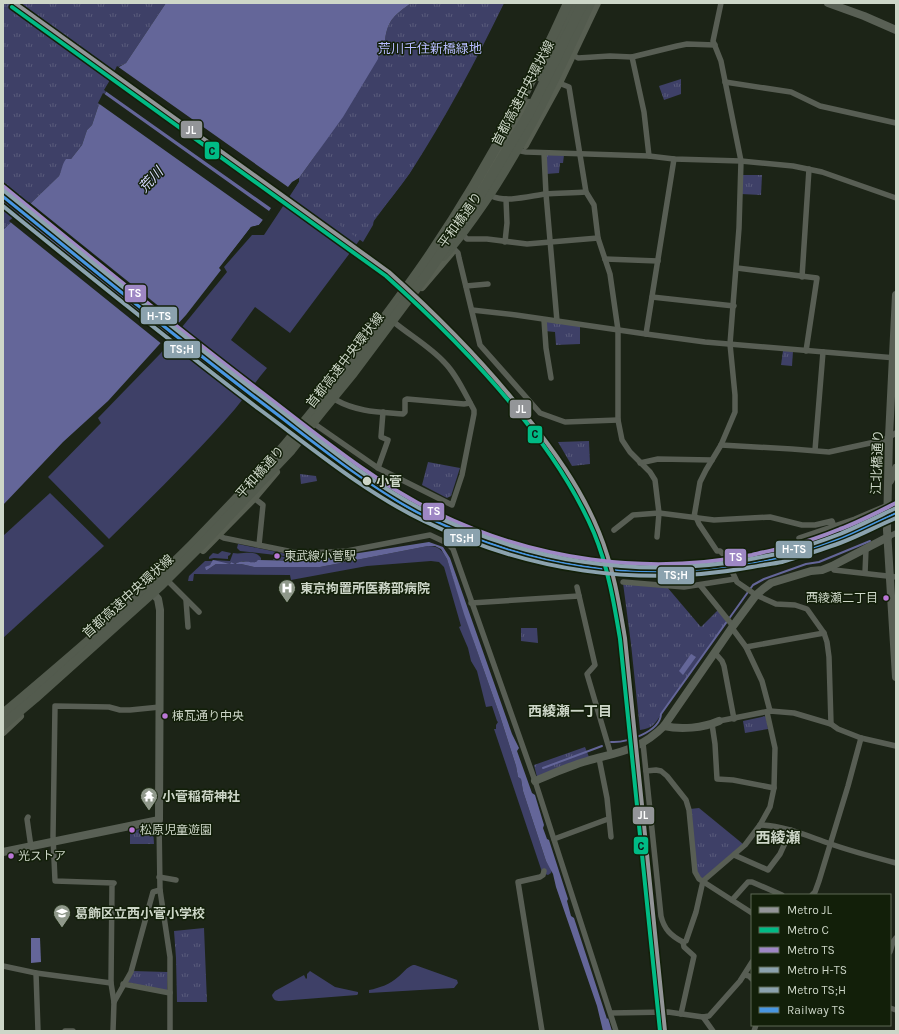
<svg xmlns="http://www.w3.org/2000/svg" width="899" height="1034" viewBox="0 0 899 1034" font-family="Karla,'Noto Sans JP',sans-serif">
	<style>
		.grass { fill: #3e4067 }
		.park { fill: url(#park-tufts) }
		.water { fill: #646699 }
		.pier { fill: #1c2417 }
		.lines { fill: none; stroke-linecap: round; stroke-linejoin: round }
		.stream { stroke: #646699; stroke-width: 2 }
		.street { stroke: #585e54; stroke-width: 5.5 }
		.secondary { stroke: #596055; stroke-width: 8 }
		.primary { stroke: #585f52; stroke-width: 8 }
		.highway { stroke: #535b4e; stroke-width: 10 }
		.highway-bridge { stroke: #535b4e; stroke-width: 10 }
		.rail-1-casing { stroke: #121f09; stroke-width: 7 }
		.rail-1 { stroke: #4896e1; stroke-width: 4 }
		.metro-1-casing { stroke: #121f09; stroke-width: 7 }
		.metro-2-casing { stroke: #121f09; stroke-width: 7 }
		.metro-3-casing { stroke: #121f09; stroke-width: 7 }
		.metro-4-casing { stroke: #121f09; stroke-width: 7 }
		.metro-5-casing { stroke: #121f09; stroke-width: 7 }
		.metro-1 { stroke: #939598; stroke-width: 4 }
		.metro-2 { stroke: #00bb85; stroke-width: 4 }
		.metro-3 { stroke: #9e87c4; stroke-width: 4 }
		.metro-4 { stroke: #8ba2ae; stroke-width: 4 }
		.metro-5 { stroke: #8ba2ae; stroke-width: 4 }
		.stop-dot { fill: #cdd6c8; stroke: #121f09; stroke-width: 1.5 }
		.bus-dot { fill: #ba77d6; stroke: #121f09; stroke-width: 1.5 }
		.labels { text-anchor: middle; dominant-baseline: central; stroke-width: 3; stroke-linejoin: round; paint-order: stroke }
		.bus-label { font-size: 12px; fill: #cdd6c8; stroke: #121f09; text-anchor: start }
		.park-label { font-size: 13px; fill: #b7bbff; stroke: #121f09 }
		.street-label { font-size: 13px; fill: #cdd6c8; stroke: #121f09 }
		.stop-label { font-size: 13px; font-weight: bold; fill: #cdd6c8; stroke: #121f09; text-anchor: start }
		.poi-label { font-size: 13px; font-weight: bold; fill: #cdd6c8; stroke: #121f09; text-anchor: start }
		.water-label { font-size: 14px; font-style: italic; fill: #d5d8fb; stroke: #121f09 }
		.neighbourhood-label { font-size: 14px; font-weight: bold; fill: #cdd6c8; stroke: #121f09 }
		.quarter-label { font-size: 15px; font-weight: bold; fill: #cdd6c8; stroke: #121f09 }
		.line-badge { stroke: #121f09; stroke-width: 1.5 }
		.badge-label { font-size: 11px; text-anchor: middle; font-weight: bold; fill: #fff }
		.pale-badge-label { font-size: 11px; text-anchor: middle; font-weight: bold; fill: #111 }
	</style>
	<defs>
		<pattern id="park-tufts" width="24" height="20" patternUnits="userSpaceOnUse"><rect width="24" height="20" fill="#3e4067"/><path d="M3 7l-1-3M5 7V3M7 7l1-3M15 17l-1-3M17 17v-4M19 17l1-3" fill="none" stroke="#595b7b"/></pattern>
	</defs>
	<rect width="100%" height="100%" fill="#1c2417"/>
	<g class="grass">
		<path d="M411,3H504L467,74L439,124L409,174L290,333L255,307L231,340L267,368C256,381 246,396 235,409C195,455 152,497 109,539L48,477L101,423L98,418L160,354L227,272L224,267L252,235H264L299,182Z"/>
		<polygon points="50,493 104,546 3,638 3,536"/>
		<polygon points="238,544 301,557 301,558 240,551 237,548"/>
		<path d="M428,546C439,546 442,550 447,559L475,645L500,716L516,766L518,777L521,779L523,791L546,861L552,870L551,873L548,875L545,874L542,872L494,729H496V725L498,722L497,721L492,706L486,707L477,671L471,661L468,648L459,627L461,626L444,567L439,562L431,561L367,566L291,580L290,575L194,574L193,581H188L189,576L205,561H212L213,560L230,561L233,553C242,555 255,549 261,558V560L253,563L243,561L234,564L231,562L230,564L213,562L210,565L208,566L207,570L216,564H241L254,567H320Z"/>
		<polygon points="222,551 231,553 230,555 228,556 228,559 214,558 209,559 209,557 213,553 218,554"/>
		<polygon points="280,556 298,560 307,559 310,561 273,560 275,557"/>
		<path d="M413,965H415L457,980L458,983L454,988L369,993V990C380,988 390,984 398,977C403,973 407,967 413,965Z"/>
		<path d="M310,971L335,987L358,992V994L357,995L280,1001C276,1001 273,1000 272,995L275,991L304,975L306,979L307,978V974Z"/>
	</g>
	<g class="park">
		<polygon points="3,3 166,3 126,63 118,67 98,107 92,125 87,130 82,145 71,159 63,167 59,176 3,230"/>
		<path d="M411,3H504C476,61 445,119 410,173C399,189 386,204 374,219L373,225L363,242L293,192L299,182V178L343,117L378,59L380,42L385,40C388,19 395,15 411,3Z"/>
		<polygon points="681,79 681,94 664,100 659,86"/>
		<polygon points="545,154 564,155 563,163 560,163 559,173 546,174"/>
		<polygon points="742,175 762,175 761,195 741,194"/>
		<polygon points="544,320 580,325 580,344 556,345 555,332 545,331"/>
		<polygon points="783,351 793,351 792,366 781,365"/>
		<polygon points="589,441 590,464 572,466 558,442"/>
		<polygon points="428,462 460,468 451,496 447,498 422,485"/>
		<polygon points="300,474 316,476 317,481 301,484"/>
		<path d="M623,583L667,587L701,627L718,610L727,621L661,714C655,725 652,728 640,730L631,644Z"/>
		<polygon points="521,628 537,628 538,643 521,641"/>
		<polygon points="766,716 768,729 745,733 743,721"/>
		<polygon points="585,747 589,757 537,777 534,765"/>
		<polygon points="699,808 743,844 702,879 696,872 690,809"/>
		<polygon points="151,827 153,829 154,844 130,844 130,831"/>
		<polygon points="204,928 207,1002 177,1002 176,958 174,931"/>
		<polygon points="132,971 168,972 167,992 127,982"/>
	</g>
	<g class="water">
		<path d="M166,3H411C395,15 388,19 385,40L380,42L378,59L343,117L299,178L292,183L259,225L251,227L220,268L221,270L186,315L108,401L63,442L3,505V230L59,176C62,170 62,164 66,159H71L82,145L87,130L92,125L98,107L119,67L126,63Z"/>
		<path d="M429,542L443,547L450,558L512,734L519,748L517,751L532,793L535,795L544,825L543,828L547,839L549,840L568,899L567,901L571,916L574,918L607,1019L608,1018L612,1031H603L597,1006L556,887L553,874L546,861L523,791L521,779L518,777L516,766L500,716L464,614L447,559L441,549L435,546H428L320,567H254L241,564H216L207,570H206L205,567L210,565L213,560L230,564L231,562L235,564C243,559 248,563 256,562L258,560L308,561Z"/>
		<polygon points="691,654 696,657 683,675 679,671"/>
		<polygon points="31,938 40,938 41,962 31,963"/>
	</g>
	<g class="pier">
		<polygon points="117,66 288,187 292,182 299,178 299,181 293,184 260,227 252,229 221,270 219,268 251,227 259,225 263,220 98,103 103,93 269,211 271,208 104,90 110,80 278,199 281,196 112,76"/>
		<polygon points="29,202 181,324 174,332 21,210"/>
		<polygon points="17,214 170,337 163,345 9,221"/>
	</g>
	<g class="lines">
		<g class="stream">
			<path d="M611,742C626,743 660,732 661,714L753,585L764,579L806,564L819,562L870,541"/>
			<polyline points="543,768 602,746"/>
		</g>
		<g class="street">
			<polyline points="573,55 578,58 610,56 632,57 677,46 687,44 715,45"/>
			<polyline points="632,57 644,112 649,156"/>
			<polyline points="725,82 791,92 820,106 896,123"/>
			<polyline points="559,83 569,87 586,192 594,205 598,238 610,274 618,330 618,420 622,440 630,452 650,472 655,480 659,513 657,537"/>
			<polyline points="521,151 526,152 649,156 674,159 741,161 793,166 822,172 896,198"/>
			<polyline points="544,153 546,194 557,321"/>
			<path d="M492,196C505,203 530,196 545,194C559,193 573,193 586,192"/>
			<polyline points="464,236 467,239 487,239 527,244 598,238"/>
			<polyline points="505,242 507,223 506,199"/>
			<polyline points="454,249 458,253 459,258 480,345 540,413 565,422 618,420"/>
			<polyline points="605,259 658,261"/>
			<polyline points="737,268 817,278 806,351"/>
			<polyline points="802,277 809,169"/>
			<polyline points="466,286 488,284"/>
			<polyline points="652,297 734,306"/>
			<polyline points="472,310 516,315 646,334 705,342 896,358"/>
			<polyline points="544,320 546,348 551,378"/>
			<polyline points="646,334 674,159"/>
			<path d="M336,400C357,412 380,412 403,414L405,412V400L407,399L464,404L470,403"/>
			<polyline points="316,425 378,468 388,440 381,437 383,412"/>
			<polyline points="721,445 792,449 829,452 884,440 896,433"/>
			<polyline points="815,450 823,352"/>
			<polyline points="640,463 658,459 712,460"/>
			<path d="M378,468L452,505L462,475L474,414V410C465,394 457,375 444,362C430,347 411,336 395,323"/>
			<polyline points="254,498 263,505 259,545"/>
			<polyline points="694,517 700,482 706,470 721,445 735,412 735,395 730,344 739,228 741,161 721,61 713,41 721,3"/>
			<polyline points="696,517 699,524 717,551 720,551 725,556 737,582 756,595 776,604 795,605 807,609 824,633 827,642 829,657 831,724"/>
			<polyline points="614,530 633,515 659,513 714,520 770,517 802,525 815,525 832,521 834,526"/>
			<polyline points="218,535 224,538 293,552 308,553 347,551 430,535 447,543 453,549 535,781 616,1031"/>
			<polyline points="888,537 896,533"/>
			<polyline points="799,538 855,519 888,505"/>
			<polyline points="832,566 834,570 896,577"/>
			<polyline points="865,573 866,549"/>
			<polyline points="166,579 199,612"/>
			<polyline points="623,582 684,587 735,579"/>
			<polyline points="700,585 733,626"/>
			<polyline points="577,587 595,665 587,674 611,755"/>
			<polyline points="186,600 188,627"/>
			<polyline points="471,603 579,596"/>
			<polyline points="732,628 746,647 762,681 770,711"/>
			<polyline points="746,647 824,633"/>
			<polyline points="715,653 722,661 724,666 734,719"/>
			<polyline points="719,721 770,711 794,713 831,724 838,729 861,738 896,746"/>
			<polyline points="712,724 715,744 717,779 733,780 774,788"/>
			<path d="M643,743L661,916C664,929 671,936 683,942L686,941L696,912L703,881L745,845L760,825L770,807L774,788L775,748L767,712"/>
			<polyline points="599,758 607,798 611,837"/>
			<polyline points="646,771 656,770 661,771 667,776 686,800 689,810 695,872 699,879 752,913"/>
			<polyline points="28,817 27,819 31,847"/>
			<polyline points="159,820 160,890 170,957 170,1031"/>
			<path d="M760,825C785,826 805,835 828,843C850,851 873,857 896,863"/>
			<polyline points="554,839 608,819"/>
			<polyline points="734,855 768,870 780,854 791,830"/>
			<polyline points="159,877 176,880"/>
			<polyline points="812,895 815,892 819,881 848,786 861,738"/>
			<polyline points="732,900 748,882 752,882 782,895"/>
			<polyline points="890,952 893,942 896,938"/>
			<polyline points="3,966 36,973 111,983"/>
			<polyline points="36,973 38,1031"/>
			<polyline points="745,975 749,976 752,979"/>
			<polyline points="123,984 170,993"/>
			<polyline points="114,1002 131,972 153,892 160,890"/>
			<polyline points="890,1008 896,1010"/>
			<polyline points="611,1013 668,1012 703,1017 709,1016 740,981 752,962"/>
			<polyline points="681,1014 694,956 684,947 683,942"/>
			<polyline points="703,1017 713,1031"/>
			<polyline points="65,1031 73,1031"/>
			<polyline points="113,1031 114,1002 111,983 112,885 114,883 55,881 53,836 55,706 109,707 120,710 130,710 160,707"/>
			<polyline points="542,1031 518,882 540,877 543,875 544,871"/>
			<polyline points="754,1031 756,1025"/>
		</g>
		<g class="secondary">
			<polyline points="828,3 864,16 896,30"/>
			<polyline points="896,295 889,437 887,530 896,677"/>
			<polyline points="890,481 896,468"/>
			<path d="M664,726C681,730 703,728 719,721"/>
			<path d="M535,781C552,774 569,766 587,761C618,752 639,751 664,726L733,626L756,595L763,589L771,583L811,571L822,570L832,566L888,537"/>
			<polyline points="3,852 159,820 160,610 158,599 150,590"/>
		</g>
		<g class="primary">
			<polyline points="525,145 559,83 597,3"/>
			<polyline points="455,224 529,103"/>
			<polyline points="422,287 451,253"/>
			<polyline points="203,550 254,498 276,472"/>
			<polyline points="3,732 20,716"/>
		</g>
		<g class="highway">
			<polyline points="541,77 577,3"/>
			<path d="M443,256C459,239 472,220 485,201C527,138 559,71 590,3"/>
		</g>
		<g class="highway-bridge">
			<path d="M3,714C67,660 133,604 192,545C224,512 256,479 286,444C319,405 350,365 380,324C397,301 415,277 431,253C484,174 529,90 568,3"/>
			<polyline points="3,725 35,698 161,585 209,537 291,450 322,411 353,373 427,274 471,210 528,115 583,3"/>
		</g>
		<g class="rail-1-casing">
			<path id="rail-1" d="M3,196C91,267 178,339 268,407C317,444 365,483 419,513C528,572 661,589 782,558C822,548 859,531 896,514"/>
		</g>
		<use href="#rail-1" class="rail-1"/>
		<g class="metro-1-casing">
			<path id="metro-1" d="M15,3L389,272C437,315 483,361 523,412C553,449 581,488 599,532C613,566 619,602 625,638L665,1031"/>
		</g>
		<g class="metro-2-casing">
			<path id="metro-2" d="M12,7L386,276C463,345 553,437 594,533C608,567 614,603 620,639L660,1031"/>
		</g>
		<g class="metro-3-casing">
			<path id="metro-3" d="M3,186C89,256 175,327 264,394C319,436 374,482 437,513C534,560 646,576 752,555C763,552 775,550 787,547C805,542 823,536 840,529C859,522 878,512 896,503"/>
		</g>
		<g class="metro-4-casing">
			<path id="metro-4" d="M3,190C91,261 178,333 268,401C318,439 367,481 423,510C526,562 638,580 751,559C761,557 772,555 782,553C801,548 822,541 840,534C859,526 877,517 896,508"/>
		</g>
		<g class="metro-5-casing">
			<path id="metro-5" d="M3,206C88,275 172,343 259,409C312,448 364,492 424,521C526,571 639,588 752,567C762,565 772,564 782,562C801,556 821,550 840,543C859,536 877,526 896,518"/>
		</g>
		<use href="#metro-1" class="metro-1"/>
		<use href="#metro-2" class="metro-2"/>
		<use href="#metro-3" class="metro-3"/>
		<use href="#metro-4" class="metro-4"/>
		<use href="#metro-5" class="metro-5"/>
	</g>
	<defs>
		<g id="hospital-pin" transform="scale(0.9)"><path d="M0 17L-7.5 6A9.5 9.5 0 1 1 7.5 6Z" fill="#8f988a" stroke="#121f09"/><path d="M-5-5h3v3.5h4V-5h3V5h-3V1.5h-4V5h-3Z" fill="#fff"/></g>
		<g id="temple-pin" transform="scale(0.9)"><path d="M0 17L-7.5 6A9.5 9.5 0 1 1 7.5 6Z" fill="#8f988a" stroke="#121f09"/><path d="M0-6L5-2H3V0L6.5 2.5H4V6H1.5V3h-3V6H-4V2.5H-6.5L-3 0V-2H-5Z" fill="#fff"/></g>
		<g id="school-pin" transform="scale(0.9)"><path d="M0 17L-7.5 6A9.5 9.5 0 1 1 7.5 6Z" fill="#8f988a" stroke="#121f09"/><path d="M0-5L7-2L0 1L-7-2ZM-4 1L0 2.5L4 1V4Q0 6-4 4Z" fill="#fff"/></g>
	</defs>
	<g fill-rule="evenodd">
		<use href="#hospital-pin" x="287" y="588"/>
		<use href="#temple-pin" x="149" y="796"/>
		<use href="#school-pin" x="62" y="913"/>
	</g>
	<circle class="stop-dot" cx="367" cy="481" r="5"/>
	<g class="bus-dot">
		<circle cx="277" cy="556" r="3.5"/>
		<circle cx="886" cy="598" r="3.5"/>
		<circle cx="165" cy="716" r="3.5"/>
		<circle cx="132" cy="830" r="3.5"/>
		<circle cx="11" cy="856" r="3.5"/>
	</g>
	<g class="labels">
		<g class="bus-label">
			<text x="284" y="556">東武線小菅駅</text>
			<text x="878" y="598" text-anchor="end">西綾瀬二丁目</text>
			<text x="172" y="716">棟瓦通り中央</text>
			<text x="140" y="830">松原児童遊園</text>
			<text x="18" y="856">光ストア</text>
		</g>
		<g class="park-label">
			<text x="430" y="48">荒川千住新橋緑地</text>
		</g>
		<g class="street-label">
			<text transform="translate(523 93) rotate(-62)">首都高速中央環状線</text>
			<text transform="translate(460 220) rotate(-54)">平和橋通り</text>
			<text transform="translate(345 360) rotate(-52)">首都高速中央環状線</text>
			<text transform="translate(877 462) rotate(-88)">江北橋通り</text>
			<text transform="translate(260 472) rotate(-48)">平和橋通り</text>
			<text transform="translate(128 596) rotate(-42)">首都高速中央環状線</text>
		</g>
		<g class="stop-label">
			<text x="376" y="481">小菅</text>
		</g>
		<g class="poi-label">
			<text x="300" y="588">東京拘置所医務部病院</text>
			<text x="162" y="796">小菅稲荷神社</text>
			<text x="75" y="913">葛飾区立西小菅小学校</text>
		</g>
		<g class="water-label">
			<text transform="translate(151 180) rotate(-47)">荒川</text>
		</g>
		<g class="neighbourhood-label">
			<text x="570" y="711">西綾瀬一丁目</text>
		</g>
		<g class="quarter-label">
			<text x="778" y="838">西綾瀬</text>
		</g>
	</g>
	<g class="line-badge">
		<rect x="180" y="120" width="23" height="19" rx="4" fill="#939598"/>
		<rect x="204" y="141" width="16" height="19" rx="4" fill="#00bb85"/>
		<rect x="124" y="284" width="23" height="19" rx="4" fill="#9e87c4"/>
		<rect x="140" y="306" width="38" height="19" rx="4" fill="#8ba2ae"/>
		<rect x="163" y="340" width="38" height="19" rx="4" fill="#8ba2ae"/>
		<rect x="509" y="399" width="23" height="20" rx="4" fill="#939598"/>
		<rect x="527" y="425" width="16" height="19" rx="4" fill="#00bb85"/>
		<rect x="422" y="502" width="23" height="19" rx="4" fill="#9e87c4"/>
		<rect x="443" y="528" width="38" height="19" rx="4" fill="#8ba2ae"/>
		<rect x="775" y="540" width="38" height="19" rx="4" fill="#8ba2ae"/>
		<rect x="724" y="548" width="23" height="19" rx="4" fill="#9e87c4"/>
		<rect x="657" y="566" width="38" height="19" rx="4" fill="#8ba2ae"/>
		<rect x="632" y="806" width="23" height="19" rx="4" fill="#939598"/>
		<rect x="633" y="836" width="16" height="19" rx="4" fill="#00bb85"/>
	</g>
	<g class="badge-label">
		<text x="191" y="134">JL</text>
		<text x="135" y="297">TS</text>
		<text x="159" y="320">H-TS</text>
		<text x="182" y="353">TS;H</text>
		<text x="521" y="413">JL</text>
		<text x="434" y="515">TS</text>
		<text x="462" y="542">TS;H</text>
		<text x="794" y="553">H-TS</text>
		<text x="736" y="561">TS</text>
		<text x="676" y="579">TS;H</text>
		<text x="643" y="819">JL</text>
	</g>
	<g class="pale-badge-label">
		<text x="212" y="155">C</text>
		<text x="535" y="438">C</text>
		<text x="641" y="850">C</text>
	</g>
	<rect width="899" height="1034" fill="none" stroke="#cdd6c8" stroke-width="8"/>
	<rect x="751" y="894" width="140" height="132" fill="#121f09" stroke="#5d6855"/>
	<rect x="759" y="907" width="20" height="6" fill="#939598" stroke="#5d6855"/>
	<text x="787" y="914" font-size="12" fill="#cdd6c8">Metro JL</text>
	<rect x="759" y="927" width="20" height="6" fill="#00bb85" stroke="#5d6855"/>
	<text x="787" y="934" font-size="12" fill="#cdd6c8">Metro C</text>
	<rect x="759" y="947" width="20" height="6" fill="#9e87c4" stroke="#5d6855"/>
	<text x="787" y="954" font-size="12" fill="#cdd6c8">Metro TS</text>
	<rect x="759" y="967" width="20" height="6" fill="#8ba2ae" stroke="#5d6855"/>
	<text x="787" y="974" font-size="12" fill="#cdd6c8">Metro H-TS</text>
	<rect x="759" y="987" width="20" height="6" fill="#8ba2ae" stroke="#5d6855"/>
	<text x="787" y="994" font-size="12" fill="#cdd6c8">Metro TS;H</text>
	<rect x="759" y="1007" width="20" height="6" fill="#4896e1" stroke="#5d6855"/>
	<text x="787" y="1014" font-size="12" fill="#cdd6c8">Railway TS</text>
</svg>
